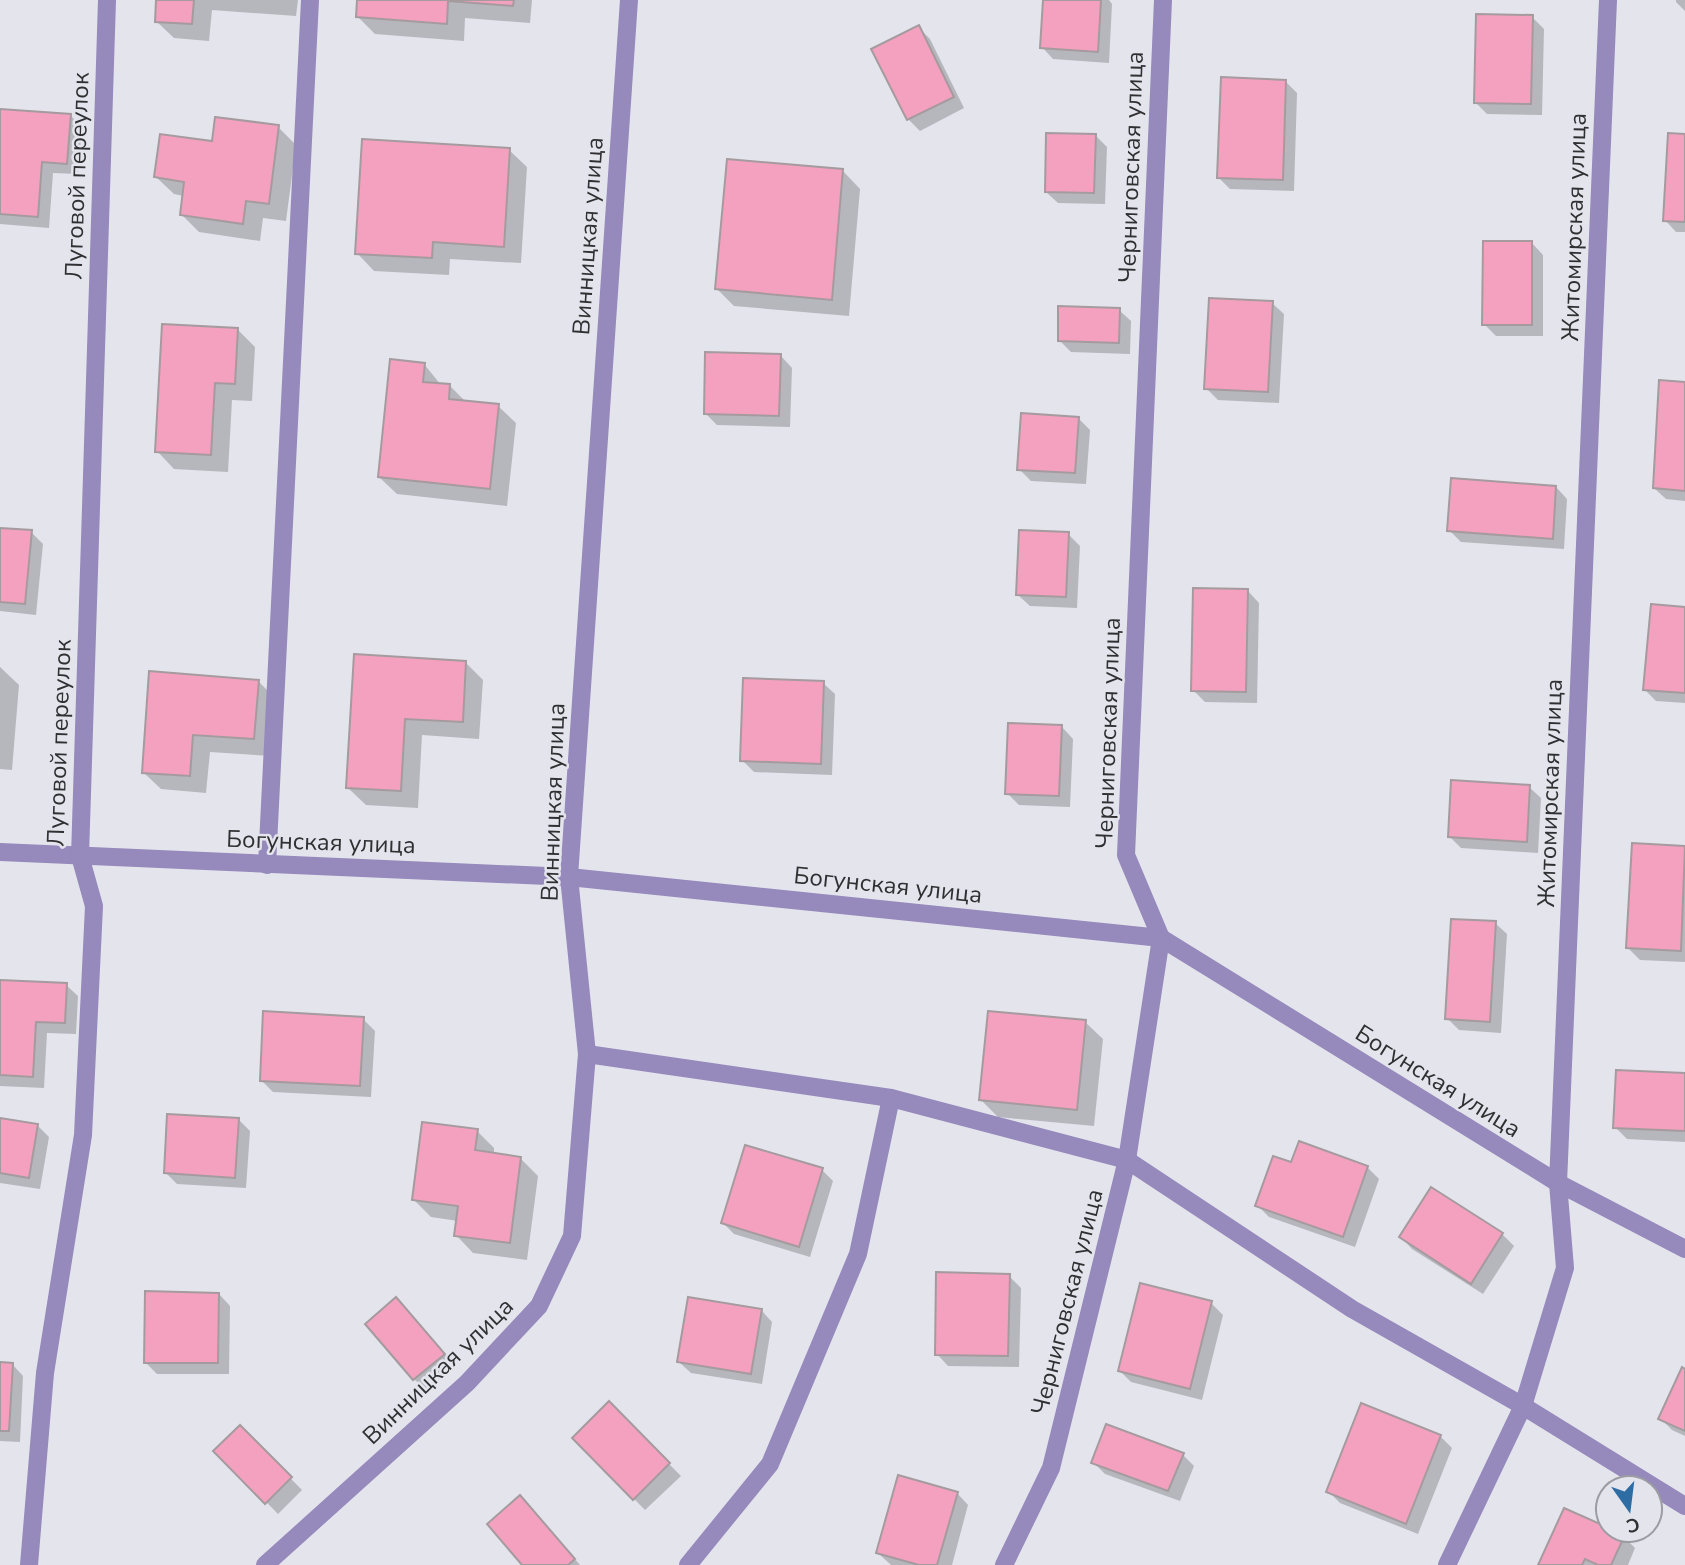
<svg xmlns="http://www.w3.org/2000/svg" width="1685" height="1565" viewBox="0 0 1685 1565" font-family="'Nunito Sans',sans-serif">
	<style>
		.shadow { fill: #0003 }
		.building { fill: #f4a1bf; stroke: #a59b9e; stroke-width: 2 }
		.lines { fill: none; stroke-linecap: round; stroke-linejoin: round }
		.minor { stroke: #9689bb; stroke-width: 18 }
		.labels { text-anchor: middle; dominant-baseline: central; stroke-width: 5; stroke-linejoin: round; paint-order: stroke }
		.street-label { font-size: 24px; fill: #303033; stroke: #e4e4ed }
	</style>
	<rect width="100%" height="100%" fill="#e4e4ed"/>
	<g class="shadow">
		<polygon points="158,0 298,0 296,16 212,10 209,41 174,38 156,21"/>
		<polygon points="359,0 532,0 530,23 465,18 464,41 375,34 358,17"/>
		<polygon points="1045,0 1109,0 1112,4 1109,63 1053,59 1042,47"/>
		<polygon points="1676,0 1685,0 1685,11 1676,2"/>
		<polygon points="1532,17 1544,29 1542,115 1487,114 1476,103"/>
		<polygon points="918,27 930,39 964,108 920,131 908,119"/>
		<polygon points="1285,81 1297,93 1294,191 1230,189 1218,177"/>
		<polygon points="0,111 70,115 82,127 78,174 53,173 49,228 0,224"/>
		<polygon points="278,127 296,145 286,221 263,218 260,241 199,232 182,215 184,196 174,194 156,177 214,143"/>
		<polygon points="1095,135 1107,147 1105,204 1058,203 1046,192"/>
		<polygon points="1685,136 1685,232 1676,232 1665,220"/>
		<polygon points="509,150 527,167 521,263 450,259 449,275 374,271 357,253"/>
		<polygon points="843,171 860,189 849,316 734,306 717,289"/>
		<polygon points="1532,243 1543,255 1543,336 1496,336 1484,324"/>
		<polygon points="1272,303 1284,314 1279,403 1218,400 1206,388"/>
		<polygon points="1119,310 1131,321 1130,354 1071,352 1059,340"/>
		<polygon points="238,330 255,347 252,401 232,400 228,472 174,469 157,451"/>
		<polygon points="781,356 792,368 790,427 717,425 705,413"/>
		<polygon points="424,364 441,385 450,386 466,402 498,406 516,423 507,506 397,494 379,477"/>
		<polygon points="1685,383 1685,501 1666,499 1654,488"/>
		<polygon points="1078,418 1090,430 1086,484 1031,481 1019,469"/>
		<polygon points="1556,487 1567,499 1564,549 1461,542 1449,530"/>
		<polygon points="0,529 31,532 43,544 36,615 0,611"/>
		<polygon points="1068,534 1080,546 1077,608 1030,606 1018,595"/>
		<polygon points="1248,591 1259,603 1257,703 1205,702 1193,690"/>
		<polygon points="1685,608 1685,703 1656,701 1644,689"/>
		<polygon points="356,656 465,662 483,680 479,739 422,735 418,808 366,805 348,788"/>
		<polygon points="0,667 19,685 12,770 0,769"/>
		<polygon points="258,681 276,699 271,756 210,752 206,793 161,789 143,772"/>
		<polygon points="823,683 835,694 832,775 754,772 742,760"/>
		<polygon points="1062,727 1073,739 1070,807 1019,805 1007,793"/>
		<polygon points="1529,787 1541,798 1538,853 1461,848 1450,837"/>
		<polygon points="1634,845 1685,848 1685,962 1640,960 1628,948"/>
		<polygon points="1495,923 1507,934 1501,1033 1459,1030 1447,1018"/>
		<polygon points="0,982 66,985 78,996 76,1034 47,1033 44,1088 0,1086"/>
		<polygon points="363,1019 375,1031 371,1097 273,1092 261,1080"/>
		<polygon points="1085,1022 1103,1039 1094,1126 998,1117 981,1100"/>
		<polygon points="1685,1075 1685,1142 1627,1139 1615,1127"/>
		<polygon points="0,1120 37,1125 49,1137 40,1189 0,1183"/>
		<polygon points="239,1120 250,1131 246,1188 177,1184 165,1172"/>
		<polygon points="477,1131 494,1148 494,1155 520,1158 538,1176 527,1260 473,1253 456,1235 458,1221 431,1217 414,1200"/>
		<polygon points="1292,1165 1367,1167 1379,1179 1355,1247 1269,1217 1257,1205"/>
		<polygon points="822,1170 833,1181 810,1257 734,1234 722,1222"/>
		<polygon points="1502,1234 1514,1246 1483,1294 1412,1249 1401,1237"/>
		<polygon points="1009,1276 1021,1288 1019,1367 948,1366 937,1354"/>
		<polygon points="219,1294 230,1306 229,1374 157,1374 145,1362"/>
		<polygon points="1211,1303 1223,1315 1202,1400 1131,1382 1119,1370"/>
		<polygon points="761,1310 772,1322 762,1384 691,1373 679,1362"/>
		<polygon points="408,1311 455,1366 426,1390 414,1379"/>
		<polygon points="0,1364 12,1364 23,1376 20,1442 0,1441"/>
		<polygon points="1685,1370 1685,1436 1672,1430 1660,1418"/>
		<polygon points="609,1404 681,1476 645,1510 574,1438"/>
		<polygon points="240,1427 302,1490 278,1514 216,1451"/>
		<polygon points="1440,1436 1452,1448 1418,1534 1340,1503 1328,1491"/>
		<polygon points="1183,1455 1194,1466 1180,1501 1105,1474 1093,1462"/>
		<polygon points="957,1493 968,1505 952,1565 891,1565 878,1553"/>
		<polygon points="520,1497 532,1509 580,1565 524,1565"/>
		<polygon points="1624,1537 1635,1548 1628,1565 1540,1565"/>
	</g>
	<g class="building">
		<polygon points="156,0 194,0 192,24 155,22"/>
		<polygon points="357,0 514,0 513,6 448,1 447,24 356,17"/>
		<polygon points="1043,0 1101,0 1098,52 1040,48"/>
		<polygon points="1476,14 1533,15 1531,104 1474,103"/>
		<polygon points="919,25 954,97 907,120 871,49"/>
		<polygon points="1221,77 1286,80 1283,180 1217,178"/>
		<polygon points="0,109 71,114 67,164 42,162 38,217 0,214"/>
		<polygon points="215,117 279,125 269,204 246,201 243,224 180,215 184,182 154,177 160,134 212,141"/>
		<polygon points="1046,133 1096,134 1094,193 1045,192"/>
		<polygon points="1668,133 1685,134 1685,222 1663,221"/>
		<polygon points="362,139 510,148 504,247 433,242 432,258 355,254"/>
		<polygon points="727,159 843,169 832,300 715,289"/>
		<polygon points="1483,241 1532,241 1532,325 1482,325"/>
		<polygon points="1209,298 1273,301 1268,392 1204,389"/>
		<polygon points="1058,306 1120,308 1119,343 1058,341"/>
		<polygon points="162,324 238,328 235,384 215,383 211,455 155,452"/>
		<polygon points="705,352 781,354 779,416 704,414"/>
		<polygon points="390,359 425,363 423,382 450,384 449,399 499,404 490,489 378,477"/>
		<polygon points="1659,380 1685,382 1685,491 1653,488"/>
		<polygon points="1021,413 1079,417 1075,473 1017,470"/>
		<polygon points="1451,478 1556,486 1553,539 1447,531"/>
		<polygon points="0,528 32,530 25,604 0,602"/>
		<polygon points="1019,530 1069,532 1066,597 1016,595"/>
		<polygon points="1193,588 1248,589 1246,692 1191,691"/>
		<polygon points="1651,604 1685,607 1685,693 1643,690"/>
		<polygon points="354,654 466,661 463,722 405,719 401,791 346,788"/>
		<polygon points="149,671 259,680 254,739 193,735 190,776 142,773"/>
		<polygon points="743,678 824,681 821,764 740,761"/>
		<polygon points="1008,723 1062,725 1059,796 1005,794"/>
		<polygon points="1451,780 1530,785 1527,842 1448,837"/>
		<polygon points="1632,843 1685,846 1681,951 1626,948"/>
		<polygon points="1451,919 1496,921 1490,1022 1445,1019"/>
		<polygon points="0,980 67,983 65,1023 36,1022 33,1077 0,1075"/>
		<polygon points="263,1011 364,1017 360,1086 260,1081"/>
		<polygon points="988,1011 1086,1020 1077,1110 979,1100"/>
		<polygon points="1616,1070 1685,1073 1685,1131 1613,1128"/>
		<polygon points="167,1114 239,1118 235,1178 164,1173"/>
		<polygon points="0,1118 38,1124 29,1178 0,1173"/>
		<polygon points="422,1122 478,1129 475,1150 521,1157 510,1243 454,1236 458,1206 412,1200"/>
		<polygon points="1299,1141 1368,1166 1343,1237 1255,1206 1273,1156 1291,1162"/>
		<polygon points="745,1145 823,1168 799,1247 721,1223"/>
		<polygon points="1431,1187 1503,1233 1471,1284 1399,1237"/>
		<polygon points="936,1272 1010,1274 1008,1356 935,1355"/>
		<polygon points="1140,1283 1212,1301 1190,1389 1118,1371"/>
		<polygon points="145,1291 219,1293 218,1363 144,1363"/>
		<polygon points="396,1297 445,1354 413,1380 365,1324"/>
		<polygon points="688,1297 762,1309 751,1374 677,1362"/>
		<polygon points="0,1362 13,1363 9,1431 0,1431"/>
		<polygon points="1682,1367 1685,1369 1685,1431 1658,1419"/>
		<polygon points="609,1401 670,1463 633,1500 572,1438"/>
		<polygon points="1361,1403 1441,1435 1406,1524 1326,1492"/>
		<polygon points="1106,1424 1184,1453 1168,1491 1091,1463"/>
		<polygon points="240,1425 292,1477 265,1504 213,1451"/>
		<polygon points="898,1475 958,1492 937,1565 919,1565 876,1553"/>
		<polygon points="520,1495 575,1559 568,1565 522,1565 487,1524"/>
		<polygon points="1564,1508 1625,1535 1611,1565 1598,1565 1585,1559 1582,1565 1538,1565"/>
	</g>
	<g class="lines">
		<g class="minor">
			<polyline points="0,852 569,877 1161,938 1558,1183 1685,1249"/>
			<polyline points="267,865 310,0"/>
			<polyline points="587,1054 891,1098 1127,1160 1352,1309 1523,1406 1685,1506"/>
			<polyline points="29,1565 45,1373 83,1135 94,906 80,856 107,0"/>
			<polyline points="265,1565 467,1383 539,1306 572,1236 587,1054 569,877 629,0"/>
			<polyline points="688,1565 770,1464 858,1254 891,1098"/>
			<polyline points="1004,1565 1051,1468 1127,1160 1161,938 1126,855 1163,0"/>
			<polyline points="1447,1565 1523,1406 1565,1268 1558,1183 1608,0"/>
		</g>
	</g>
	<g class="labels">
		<g class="street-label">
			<text transform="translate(1131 167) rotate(-88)">Черниговская улица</text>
			<text transform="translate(77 176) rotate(-88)">Луговой переулок</text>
			<text transform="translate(1574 227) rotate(-88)">Житомирская улица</text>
			<text transform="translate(588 236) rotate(-86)">Винницкая улица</text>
			<text transform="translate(1108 733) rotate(-88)">Черниговская улица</text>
			<text transform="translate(59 743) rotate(-88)">Луговой переулок</text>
			<text transform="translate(1550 793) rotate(-88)">Житомирская улица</text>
			<text transform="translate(553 802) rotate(-88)">Винницкая улица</text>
			<text transform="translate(321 842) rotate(2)">Богунская улица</text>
			<text transform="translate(888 885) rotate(6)">Богунская улица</text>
			<text transform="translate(1438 1081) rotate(32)">Богунская улица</text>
			<text transform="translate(1067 1302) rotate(-76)">Черниговская улица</text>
			<text transform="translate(438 1371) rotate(-44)">Винницкая улица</text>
		</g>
	</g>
	<g transform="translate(1629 1509) rotate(166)"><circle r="33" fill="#e4e4ed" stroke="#9c9ca3" stroke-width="2"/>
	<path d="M0-5L12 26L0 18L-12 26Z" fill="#2e6da4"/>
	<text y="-10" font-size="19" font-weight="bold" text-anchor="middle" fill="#303033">С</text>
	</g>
</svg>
